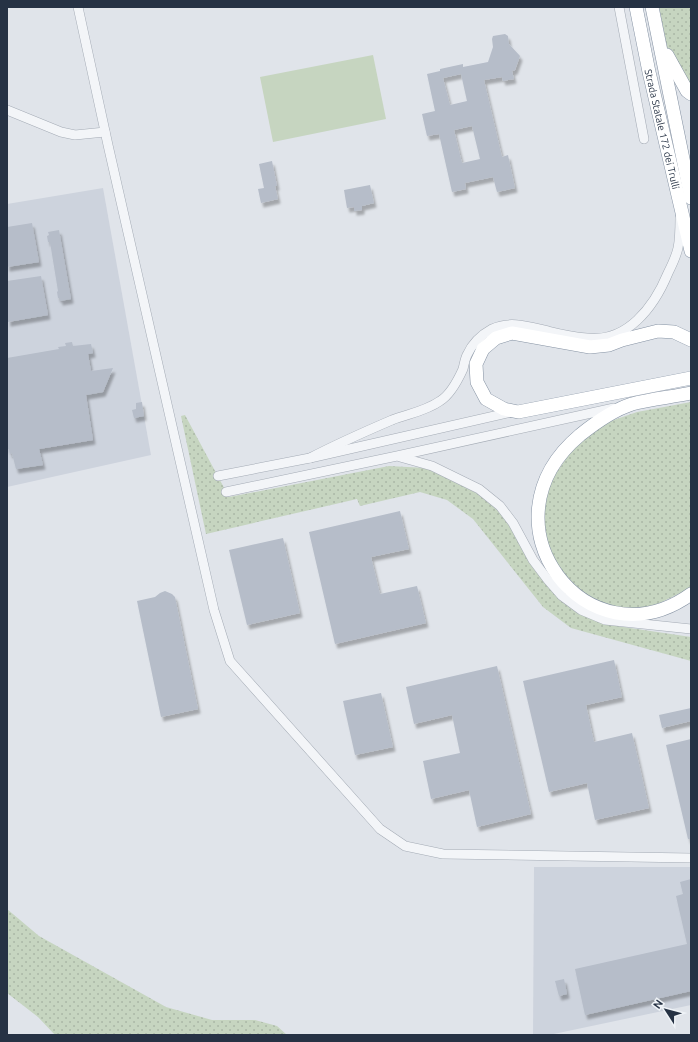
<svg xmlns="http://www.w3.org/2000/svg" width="698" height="1042" viewBox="0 0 698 1042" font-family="Ubuntu,sans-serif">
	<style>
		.built { fill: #cdd3dd }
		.grass { fill: url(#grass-dots) }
		.garden { fill: #c6d5c0 }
		.building { fill: #b6bdc9; fill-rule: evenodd; filter: url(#shadow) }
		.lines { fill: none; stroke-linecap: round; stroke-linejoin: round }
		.minor-casing { stroke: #a4abb5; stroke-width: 10 }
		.highway-casing { stroke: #8592a3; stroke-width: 14 }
		.minor { stroke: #f3f5f8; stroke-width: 9 }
		.highway { stroke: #fff; stroke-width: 13 }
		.labels { text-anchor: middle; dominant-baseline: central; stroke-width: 3.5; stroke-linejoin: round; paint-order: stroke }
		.street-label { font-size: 10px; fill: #263244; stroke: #eff3f7 }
	</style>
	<defs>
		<pattern id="grass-dots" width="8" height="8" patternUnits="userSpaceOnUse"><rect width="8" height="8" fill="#c6d5c0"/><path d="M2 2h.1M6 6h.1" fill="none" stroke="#aab7a6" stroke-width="1.8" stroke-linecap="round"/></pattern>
		<filter id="shadow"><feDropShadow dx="2.5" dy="4.5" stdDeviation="1" flood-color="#0004"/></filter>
	</defs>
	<rect width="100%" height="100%" fill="#e0e4ea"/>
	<g class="built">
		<polygon points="103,188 151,455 7,487 7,204"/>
		<polygon points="534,867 691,867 691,1005 549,1035 533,1035"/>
	</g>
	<g class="grass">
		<polygon points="659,7 691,7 691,90 668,52"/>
		<polygon points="691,402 691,588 647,609 613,607 586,596 558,570 541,524 546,488 578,441 608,422 637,412"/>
		<polygon points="185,415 229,497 389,466 426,468 459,479 499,510 548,586 610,625 691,637 691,661 571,628 543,607 473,519 447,500 420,492 360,506 357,499 206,534 181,416"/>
		<polygon points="7,909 39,936 166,1007 212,1020 255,1020 277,1026 287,1035 55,1035 38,1017 7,993"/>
	</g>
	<polygon class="garden" points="373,55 386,119 273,142 260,77"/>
	<g class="building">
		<path d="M505,34L508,36L509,44L520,56L515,70L512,71L514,79L503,81L502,77L484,80L502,157L508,155L515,188L497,192L493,177L465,183L466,189L452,192L439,134L427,136L422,114L435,111L427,74L440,71V69L463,64V67L488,62L493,47L492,39L493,36ZM461,74L467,101L450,105L443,78ZM472,126L480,159L462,163L454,130Z"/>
		<polygon points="272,161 277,186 275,186 278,199 261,203 258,189 264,188 259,164"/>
		<polygon points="370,185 374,203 362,206 362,210 354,211 354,207 347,208 344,190"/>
		<polygon points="32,223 39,262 7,267 7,227"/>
		<polygon points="59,230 71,299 60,301 60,298 58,298 57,292 58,291 50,242 48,242 47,236 49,235 48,232"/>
		<polygon points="41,276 48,315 8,322 7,281"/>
		<polygon points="72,342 73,346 91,344 93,353 88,354 91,371 113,368 103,392 86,395 93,440 39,449 43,465 16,469 12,453 10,454 9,449 7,449 7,358 59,349 58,347 66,346 65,343"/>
		<polygon points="142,402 144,416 134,418 132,410 136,409 136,403"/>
		<polygon points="400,511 409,549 371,557 380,594 417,586 426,623 335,644 309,532"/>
		<polygon points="283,538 300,613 247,625 229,550"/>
		<polygon points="165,591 172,594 175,597 198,709 161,717 137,601 155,597 160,593"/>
		<polygon points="614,660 622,697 586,705 594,742 632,733 649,808 595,820 587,783 549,792 523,681"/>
		<polygon points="497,666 531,814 477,827 469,790 431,799 423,761 460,753 452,715 414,724 406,687"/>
		<polygon points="381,693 393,747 355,755 343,701"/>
		<polygon points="691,708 691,721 662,728 659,715"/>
		<polygon points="691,739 691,839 688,839 666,745"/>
		<polygon points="691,879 691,991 585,1015 575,969 687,944 676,896 683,894 680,882"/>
		<polygon points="564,979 567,994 559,996 555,981"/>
	</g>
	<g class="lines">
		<g class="minor-casing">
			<g id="minor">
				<polyline points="78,7 108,145 214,610 230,661 380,829 405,846 443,854 691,858"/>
				<polyline points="619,7 644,139"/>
				<polyline points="7,110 61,132 75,135 105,132"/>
				<polyline points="400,457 432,466 479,489 500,506 513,523 533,560 548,580 562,596 581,610 605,620 691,629"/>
				<path d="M310,458C337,444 364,432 392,420C408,414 426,411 440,401C450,395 458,380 463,369C464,365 465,359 467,355C472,344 481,335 492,329C510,320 530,327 548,331C560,334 574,337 587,338C627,343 654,307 668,273C672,265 676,257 678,248C680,238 680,227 680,218"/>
				<polyline points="218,476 310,458 512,412"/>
				<polyline points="226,492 397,456 614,408"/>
			</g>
		</g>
		<g class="highway-casing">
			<g id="highway">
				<path id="s1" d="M636,7L649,72L691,251"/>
				<polyline points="652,7 691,198"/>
				<polyline points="667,55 687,91 691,94"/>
				<polyline points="691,340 674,332 658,331 622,340 609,345 590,347 512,333 496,338 483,349 476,364 477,382 486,399 504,409 518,412 691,378"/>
				<path d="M691,393C672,397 651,399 632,404C613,410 595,423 580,435C475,523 588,668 691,594"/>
			</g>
		</g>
		<use href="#minor" class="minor"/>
		<use href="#highway" class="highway"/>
	</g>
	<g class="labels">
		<g class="street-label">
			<text stroke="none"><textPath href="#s1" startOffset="125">Strada Statale 172 dei Trulli</textPath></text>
		</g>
	</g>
	<rect width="698" height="1042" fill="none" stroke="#263244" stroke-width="16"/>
	<g transform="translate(666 1010) rotate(306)" stroke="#eff3f7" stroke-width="3" paint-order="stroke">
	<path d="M0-3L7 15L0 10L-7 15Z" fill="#263244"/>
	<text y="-6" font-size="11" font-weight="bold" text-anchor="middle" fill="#263244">N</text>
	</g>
</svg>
